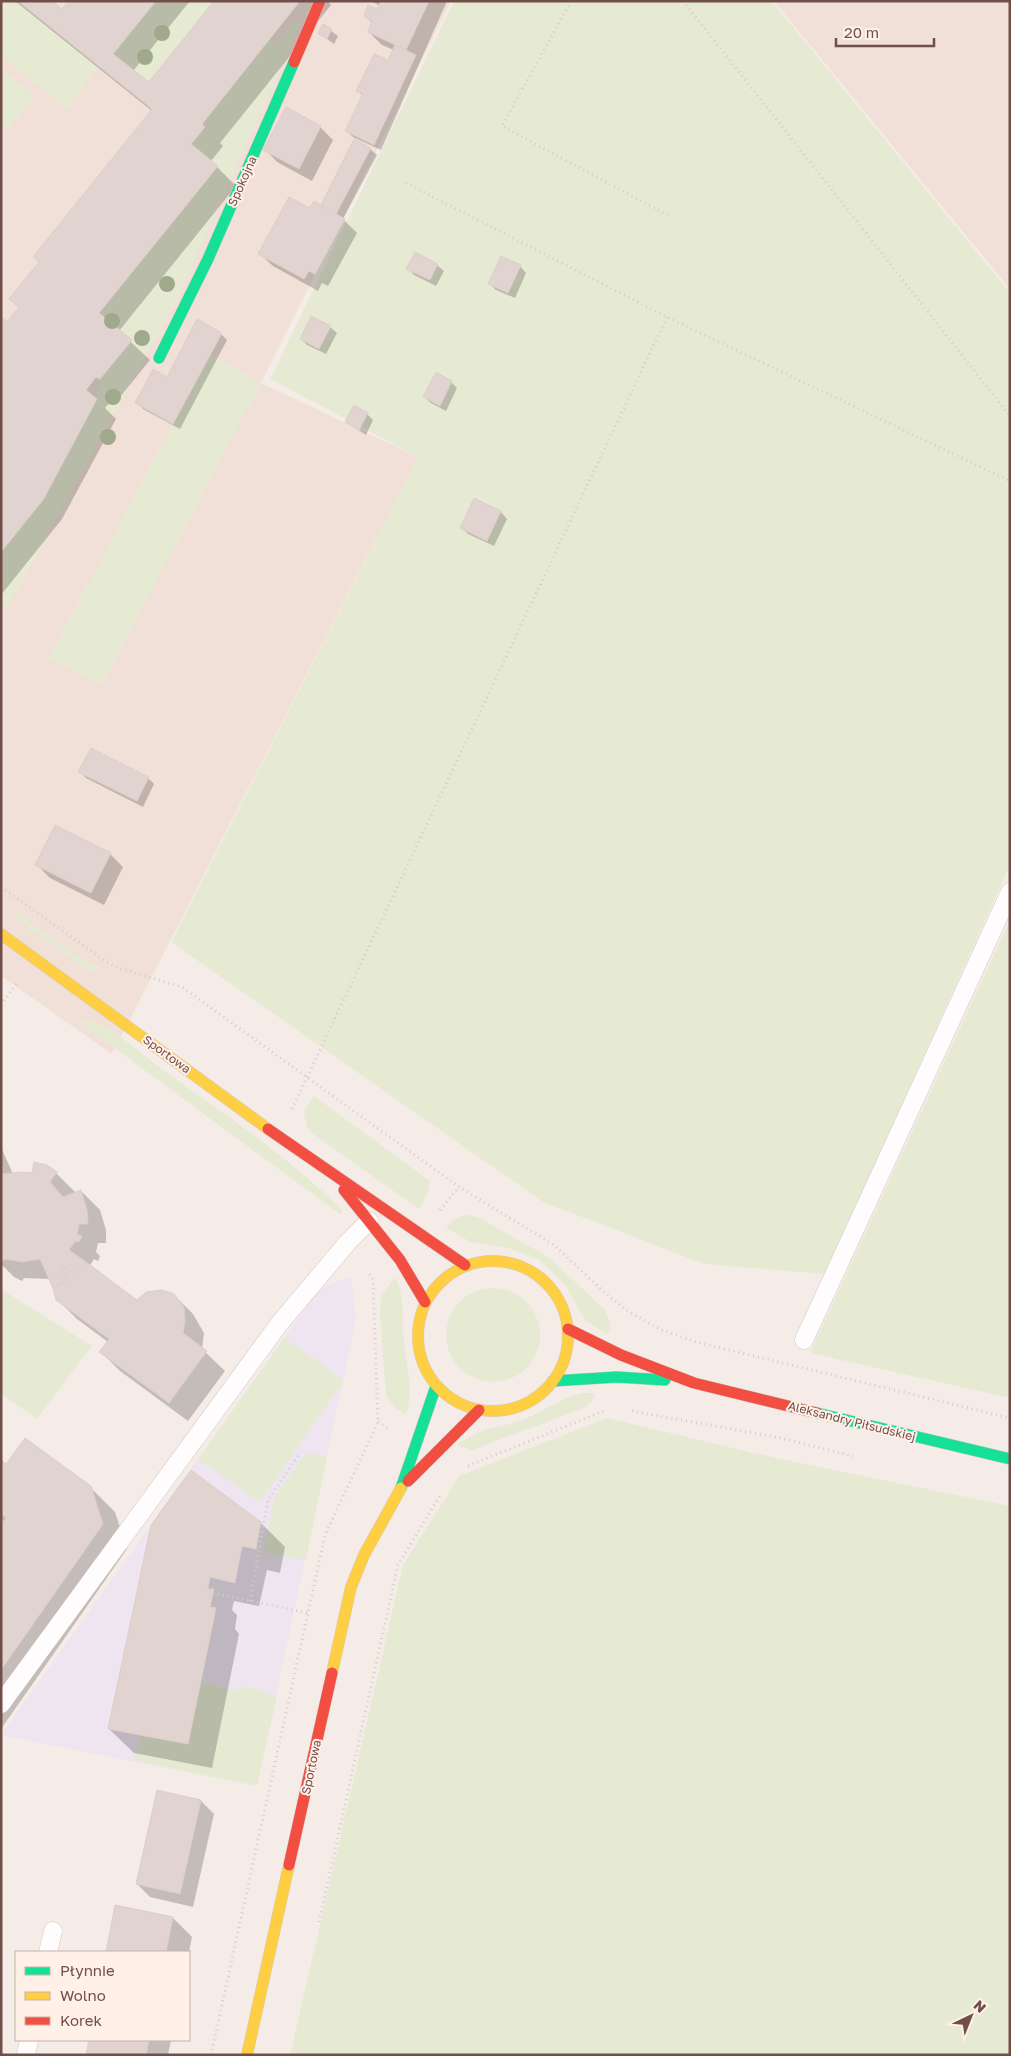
<svg xmlns="http://www.w3.org/2000/svg" width="1011" height="2056" viewBox="0 0 1011 2056" font-family="'Golos Text',sans-serif">
	<style>
		.residential { fill: #f1e0d8 }
		.education { fill: #eee5f0 }
		.green { fill: #e7ead3 }
		.shadow { fill: #0003 }
		.building { fill: #e1d3d0; stroke: #dececa }
		.lines { fill: none; stroke-linecap: round; stroke-linejoin: round }
		.lane-casing { stroke: #d4c8c5; stroke-width: 19 }
		.fast-casing { stroke: #d4c8c4; stroke-width: 12 }
		.slow-casing { stroke: #d4c8c4; stroke-width: 12 }
		.jam-casing { stroke: #d4c8c4; stroke-width: 12 }
		.path { stroke: #d6cbc9; stroke-width: 3; stroke-dasharray: 1 4; stroke-linecap: butt }
		.lane { stroke: #fefcfc; stroke-width: 18 }
		.fast { stroke: #16e098; stroke-width: 11 }
		.slow { stroke: #ffcf43; stroke-width: 11 }
		.jam { stroke: #f24e42; stroke-width: 11 }
		.tree { fill: #a0a98b }
		.labels { text-anchor: middle; dominant-baseline: central; stroke-width: 4; stroke-linejoin: round; paint-order: stroke }
		.street-label { font-size: 12px; fill: #724e49; stroke: #fff0e8 }
	</style>
	<rect width="100%" height="100%" fill="#f5ece8"/>
	<g class="residential">
		<polygon points="1,1 451,1 261,383 418,457 112,1054 1,976"/>
		<polygon points="774,1 1010,1 1010,289"/>
	</g>
	<polygon class="education" points="351,1276 356,1319 257,1786 1,1735 319,1289"/>
	<g class="green">
		<polygon points="4,1 18,1 98,67 67,109 1,56 1,16"/>
		<polygon points="156,1 214,1 149,82 113,54"/>
		<polygon points="454,1 772,1 1010,293 1010,865 825,1274 704,1264 543,1202 171,942 418,457 270,379"/>
		<polygon points="301,22 176,301 1,619 1,552 43,500 97,399 100,379 132,340 99,313 218,166 191,144 205,127 202,124 270,39 276,43 291,24"/>
		<polygon points="1,68 36,96 2,135 1,134"/>
		<polygon points="210,354 261,383 102,684 49,658"/>
		<polygon points="15,911 77,956 101,968 90,971 15,918"/>
		<polygon points="1010,920 1010,1398 810,1353"/>
		<path d="M90,1021C114,1028 142,1054 162,1069C224,1114 288,1156 342,1210L341,1215L79,1022Z"/>
		<polygon points="314,1096 430,1181 428,1192 419,1209 313,1134 307,1127 304,1112"/>
		<polygon points="466,1214 480,1218 550,1258 605,1310 611,1326 607,1335 585,1320 565,1285 539,1260 508,1248 471,1242 446,1228 452,1221"/>
		<path d="M395,1277C406,1299 401,1318 404,1341C406,1366 415,1389 406,1414L397,1410L386,1396L380,1315L381,1296Z"/>
		<circle cx="493" cy="1335" r="47"/>
		<polygon points="1,1289 92,1346 37,1419 1,1394"/>
		<polygon points="284,1338 344,1380 260,1502 198,1459"/>
		<path d="M583,1393H594V1398L587,1407L472,1450L457,1445C484,1425 493,1430 522,1420C543,1412 560,1398 583,1393Z"/>
		<polygon points="607,1418 776,1458 1010,1506 1010,2055 290,2055 403,1565 459,1476"/>
		<polygon points="306,1453 327,1456 306,1560 263,1553 275,1496"/>
		<polygon points="201,1682 237,1691 244,1686 277,1696 257,1786 134,1761 140,1735 188,1744"/>
	</g>
	<g class="shadow">
		<polygon points="15,1 50,1 62,11 70,1 190,1 133,71 149,84 216,1 328,1 331,5 220,143 223,146 211,161 236,186 119,331 150,360 120,397 116,395 105,408 116,419 62,519 1,595 1,319 7,324 20,308 40,263 152,111"/>
		<polygon points="371,1 447,1 381,150 353,137 347,131 363,96 358,91 388,62 394,50 382,45 369,32 373,24 365,16 378,11 380,6"/>
		<polygon points="324,26 338,36 334,44 320,34"/>
		<polygon points="320,127 333,140 312,181 277,162 265,149"/>
		<polygon points="370,149 377,155 343,219 357,233 328,286 322,283 318,291 273,266 260,254 310,210 326,210"/>
		<polygon points="416,253 437,265 444,271 436,286 414,275 408,268"/>
		<polygon points="520,266 526,273 515,298 496,290 490,284"/>
		<polygon points="330,327 337,333 326,354 307,345 301,339"/>
		<polygon points="221,334 227,340 180,429 143,409 137,403"/>
		<polygon points="451,382 457,388 446,411 431,403 424,397"/>
		<polygon points="367,414 373,420 366,435 347,422"/>
		<polygon points="474,500 501,512 507,519 494,546 468,534 461,527"/>
		<polygon points="80,771 148,778 154,784 143,807 86,778"/>
		<polygon points="55,827 110,854 123,867 104,905 50,878 37,865"/>
		<polygon points="1,1147 13,1174 56,1173 76,1193 81,1191 100,1210 106,1230 106,1243 98,1243 96,1252 100,1256 98,1261 94,1259 89,1267 137,1302 174,1295 193,1314 204,1333 202,1349 225,1371 188,1421 120,1371 101,1352 108,1342 77,1319 58,1300 49,1279 24,1278 22,1281 14,1277 1,1264"/>
		<polygon points="1,1462 7,1465 90,1487 115,1512 127,1549 1,1729 1,1527 5,1522 1,1520"/>
		<polygon points="261,1523 285,1547 280,1573 267,1570 259,1606 234,1601 232,1610 237,1615 235,1629 239,1634 212,1768 134,1753 109,1729 152,1525"/>
		<polygon points="158,1791 201,1801 214,1814 193,1907 150,1897 137,1884"/>
		<polygon points="116,1907 173,1918 192,1937 189,1952 107,1952"/>
		<polygon points="90,2040 171,2040 168,2055 87,2055"/>
	</g>
	<g class="building">
		<polygon points="18,1 52,1 62,9 68,1 156,1 113,54 149,82 214,1 300,1 202,124 205,127 191,144 218,166 99,313 132,340 100,379 96,377 86,390 97,399 43,500 1,552 1,317 7,322 19,307 9,299 39,262 33,257 152,109"/>
		<polygon points="381,1 429,1 406,50 368,32 372,21 364,16 368,5 377,9"/>
		<polygon points="323,24 332,29 327,39 318,34"/>
		<polygon points="395,45 416,55 374,145 345,131 363,94 356,91 374,54 388,60"/>
		<polygon points="286,107 321,126 299,169 263,150"/>
		<polygon points="354,139 371,148 336,214 321,205"/>
		<polygon points="289,197 310,208 314,201 345,219 315,274 309,271 304,279 258,254"/>
		<polygon points="415,252 438,264 430,280 406,269"/>
		<polygon points="501,256 521,265 508,293 488,284"/>
		<polygon points="311,316 331,326 319,349 300,339"/>
		<polygon points="197,319 222,333 173,424 135,403 153,369 167,377"/>
		<polygon points="436,372 452,381 440,406 423,397"/>
		<polygon points="354,405 368,413 359,430 345,422"/>
		<polygon points="474,498 501,511 487,541 460,528"/>
		<polygon points="91,748 149,777 137,801 78,772"/>
		<polygon points="55,825 111,853 91,893 35,865"/>
		<polygon points="34,1162 47,1165 57,1172 50,1182 63,1197 81,1190 87,1210 88,1224 79,1224 77,1234 82,1236 79,1242 75,1241 69,1250 86,1262 74,1274 67,1267 61,1270 67,1280 53,1288 40,1259 22,1262 5,1259 1,1262 1,1170 3,1174 22,1172 32,1173"/>
		<polygon points="86,1262 137,1300 146,1292 162,1290 174,1294 184,1307 185,1321 183,1333 207,1351 169,1403 99,1352 109,1339 56,1300 53,1288 67,1280 61,1270 67,1267 74,1274"/>
		<polygon points="25,1438 91,1486 103,1524 1,1670 1,1525 6,1518 1,1514 1,1460 6,1464"/>
		<polygon points="191,1470 261,1522 256,1549 242,1546 235,1583 210,1577 208,1589 214,1589 210,1607 216,1608 188,1744 108,1729 151,1525"/>
		<polygon points="157,1790 201,1800 180,1894 136,1884"/>
		<polygon points="115,1905 173,1917 166,1952 106,1952"/>
		<polygon points="89,2040 149,2040 146,2055 86,2055"/>
	</g>
	<g class="lines">
		<g class="lane-casing">
			<g id="lane">
				<polyline points="804,1340 1010,892"/>
				<polyline points="1,1704 279,1324 348,1242 369,1221"/>
				<polyline points="48,1952 53,1931"/>
				<polyline points="26,2055 29,2040"/>
			</g>
		</g>
		<g class="fast-casing">
			<g id="fast">
				<polyline points="159,358 208,259 294,62"/>
				<polyline points="553,1381 617,1377 665,1380"/>
				<polyline points="817,1413 1010,1459"/>
				<polyline points="401,1488 436,1386"/>
			</g>
		</g>
		<g class="slow-casing">
			<g id="slow">
				<polyline points="1,934 268,1129"/>
				<circle cx="493" cy="1336" r="75"/>
				<polyline points="332,1673 351,1587 364,1555 401,1488"/>
				<polyline points="247,2055 289,1865"/>
			</g>
		</g>
		<g class="jam-casing">
			<g id="jam">
				<polyline points="294,62 320,1"/>
				<polyline points="268,1129 465,1265"/>
				<polyline points="344,1190 400,1260 425,1302"/>
				<polyline points="568,1329 621,1355 694,1383 817,1413"/>
				<polyline points="408,1481 479,1410"/>
				<polyline points="289,1865 332,1673"/>
			</g>
		</g>
		<g class="path">
			<polyline points="571,1 502,126 669,216"/>
			<polyline points="683,1 1010,416"/>
			<polyline points="406,183 667,317 1010,481"/>
			<polyline points="1,887 105,961 119,968 182,987 459,1187 554,1245 605,1293 629,1312 662,1330 696,1342 1010,1418"/>
			<polyline points="1,1005 17,983"/>
			<polyline points="292,1109 667,317"/>
			<polyline points="440,1210 459,1187"/>
			<polyline points="632,1411 781,1438 853,1456"/>
			<polyline points="378,1422 389,1429"/>
			<polyline points="468,1466 606,1410"/>
			<polyline points="213,1593 308,1613"/>
			<polyline points="250,1601 268,1500 300,1453"/>
			<polyline points="319,1922 398,1565 441,1494"/>
			<polyline points="211,2055 325,1535 378,1422 373,1280 369,1273"/>
		</g>
		<use href="#lane" class="lane"/>
		<use href="#fast" class="fast"/>
		<use href="#slow" class="slow"/>
		<use href="#jam" class="jam"/>
	</g>
	<g class="tree">
		<circle cx="162" cy="33" r="8"/>
		<circle cx="145" cy="57" r="8"/>
		<circle cx="167" cy="284" r="8"/>
		<circle cx="112" cy="321" r="8"/>
		<circle cx="142" cy="338" r="8"/>
		<circle cx="113" cy="397" r="8"/>
		<circle cx="108" cy="437" r="8"/>
	</g>
	<g class="labels">
		<g class="street-label">
			<text transform="translate(242 181) rotate(-66)">Spokojna</text>
			<text transform="translate(167 1054) rotate(36)">Sportowa</text>
			<text transform="translate(852 1421) rotate(14)">Aleksandry Piłsudskiej</text>
			<text transform="translate(311 1767) rotate(-78)">Sportowa</text>
		</g>
	</g>
	<rect width="1011" height="2056" fill="none" stroke="#724e49" stroke-width="5"/>
	<rect x="15" y="1951" width="175" height="90" fill="#fff0e8" stroke="#c7afa8"/>
	<rect x="25" y="1967" width="25" height="8" fill="#16e098" stroke="#c7afa8"/>
	<text x="60" y="1976" font-size="15" fill="#724e49">Płynnie</text>
	<rect x="25" y="1992" width="25" height="8" fill="#ffcf43" stroke="#c7afa8"/>
	<text x="60" y="2001" font-size="15" fill="#724e49">Wolno</text>
	<rect x="25" y="2017" width="25" height="8" fill="#f24e42" stroke="#c7afa8"/>
	<text x="60" y="2026" font-size="15" fill="#724e49">Korek</text>
	<g transform="translate(971 2016) rotate(43)" stroke="#fff0e8" stroke-width="4" paint-order="stroke">
	<path d="M0-4L9 19L0 12L-9 19Z" fill="#724e49"/>
	<text y="-8" font-size="14" font-weight="bold" text-anchor="middle" fill="#724e49">N</text>
	</g>
	<path d="M836 38v8h98v-8" fill="none" stroke="#724e49" stroke-width="2.5"/>
	<text x="844" y="38" font-size="15" fill="#724e49" stroke="#fff0e8" stroke-width="4" paint-order="stroke">20 m</text>
</svg>
